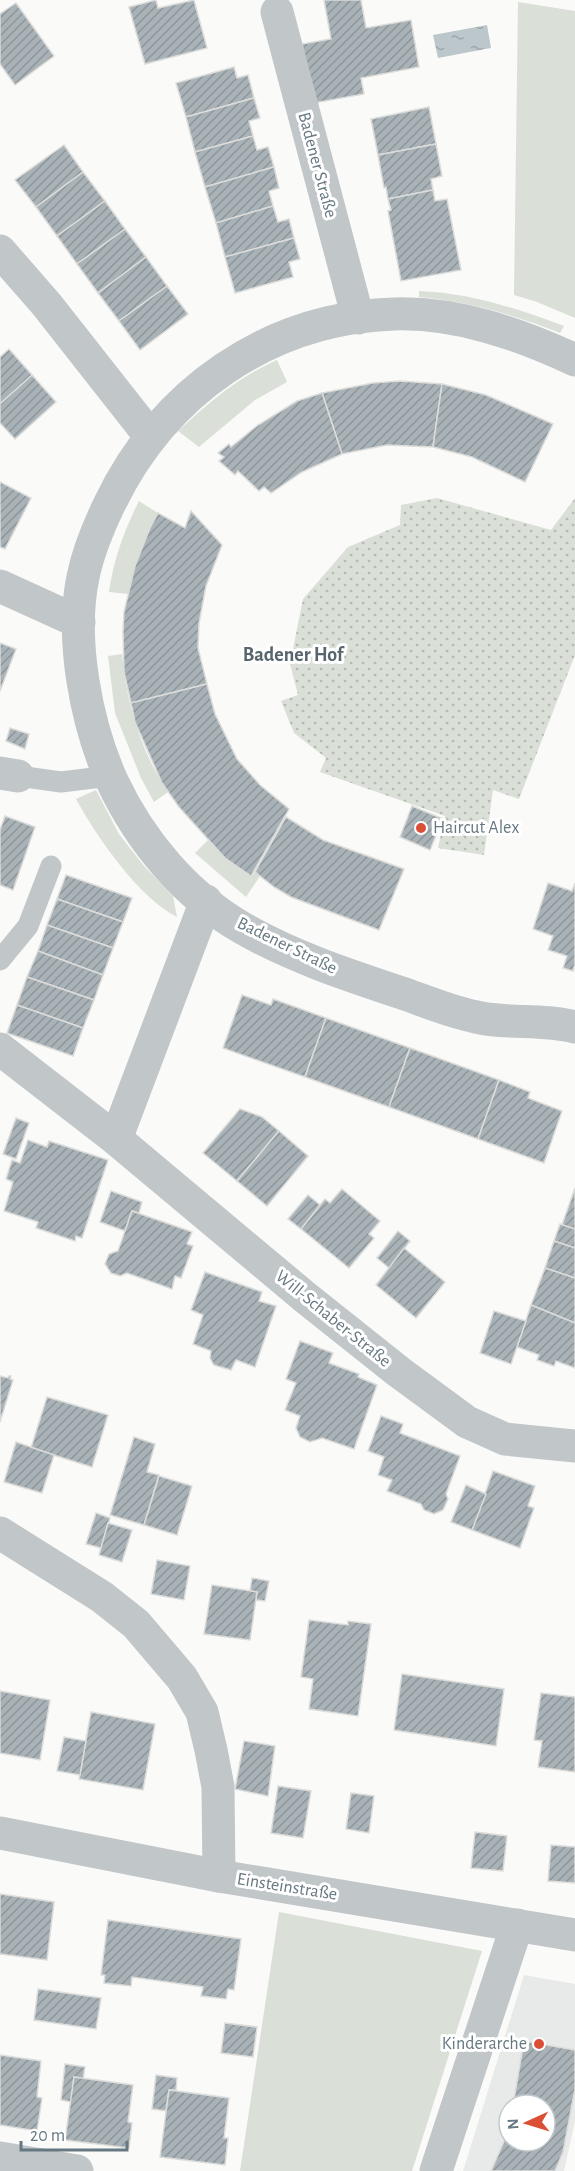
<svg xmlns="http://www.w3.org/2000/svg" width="575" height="2171" viewBox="0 0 575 2171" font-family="'Alegreya Sans',sans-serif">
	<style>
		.built { fill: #e8eae9; fill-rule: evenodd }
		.grass { fill: #dadfd7 }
		.park { fill: url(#park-dots) }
		.water { fill: url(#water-ripples) }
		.building { fill: url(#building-hatch); stroke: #dcdcda; stroke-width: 1.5 }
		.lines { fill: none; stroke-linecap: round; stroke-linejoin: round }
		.service { stroke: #c1c6c9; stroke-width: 21 }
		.minor { stroke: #c1c6c9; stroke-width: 33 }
		.tertiary { stroke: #c1c6c9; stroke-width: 33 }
		.poi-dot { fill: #db4f36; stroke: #fff; stroke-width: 2 }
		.labels { text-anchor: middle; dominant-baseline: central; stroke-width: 6; stroke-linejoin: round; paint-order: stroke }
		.street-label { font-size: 18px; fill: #667881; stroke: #fff }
		.poi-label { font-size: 18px; fill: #667881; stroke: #fff; text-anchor: start }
		.neighbourhood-label { font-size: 20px; font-weight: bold; fill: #58656d; stroke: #fff }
	</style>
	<defs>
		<pattern id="park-dots" width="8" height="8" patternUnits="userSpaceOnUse" patternTransform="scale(1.5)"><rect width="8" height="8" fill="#dadfd7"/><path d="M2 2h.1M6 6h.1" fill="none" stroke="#b5bab4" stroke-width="1.8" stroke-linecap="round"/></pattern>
		<pattern id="water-ripples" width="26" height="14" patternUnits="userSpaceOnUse" patternTransform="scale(1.5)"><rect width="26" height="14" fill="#bbc7cb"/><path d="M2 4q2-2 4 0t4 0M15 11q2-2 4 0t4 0" fill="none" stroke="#9ca6aa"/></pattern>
		<pattern id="building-hatch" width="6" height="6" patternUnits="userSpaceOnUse" patternTransform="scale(1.5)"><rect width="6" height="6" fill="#a8b2b7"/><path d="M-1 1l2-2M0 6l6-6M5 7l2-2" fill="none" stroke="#8d969a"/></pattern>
	</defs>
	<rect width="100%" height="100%" fill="#fafaf8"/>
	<path class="built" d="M524,1975L575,1984V2121L564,2171H463ZM509,2105H545V2141H509Z"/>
	<g class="grass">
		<polygon points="518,2 575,11 575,318 537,302 514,295"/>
		<path d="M419,291C470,293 516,308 564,326L560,333C514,315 468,301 419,297Z"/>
		<path d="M277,360L287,382L255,400L199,447L178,431C210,402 237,378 277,360Z"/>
		<path d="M139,501L158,513L142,547L128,594L109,592C114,558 124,531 139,501Z"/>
		<path d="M122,654C126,702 141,752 168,792L154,802L141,778L115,713L108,656Z"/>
		<path d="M96,790L119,834L144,866L173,896L177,917C138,897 97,837 76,799Z"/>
		<polygon points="208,840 225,858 251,876 255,872 260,876 246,897 195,853"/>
		<polygon points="279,1912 482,1951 412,2171 240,2171"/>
	</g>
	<polygon class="park" points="437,498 551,530 575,498 575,655 519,799 493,790 484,855 438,848 445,816 320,772 326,758 294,733 281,701 298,695 290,664 303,599 348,547 400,525 401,505"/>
	<polygon class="water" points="487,25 491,48 438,58 433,35"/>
	<g class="building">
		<polygon points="156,0 158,8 194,0 207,48 145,64 129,7"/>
		<polygon points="324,0 361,0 366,28 411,20 419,67 361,78 364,94 314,103 302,44 331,39"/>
		<polygon points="16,3 54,56 15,85 0,64 0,14"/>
		<polygon points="234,67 237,78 248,75 254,98 186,117 176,83"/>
		<polygon points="254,98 260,118 249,121 253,136 195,152 186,117"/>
		<polygon points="429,107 436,144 378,155 371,119"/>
		<polygon points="253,136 257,150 268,147 274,167 205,187 195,152"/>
		<polygon points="436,144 442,176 431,179 433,190 388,199 386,187 384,188 378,155"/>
		<polygon points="64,145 83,172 36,207 15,180"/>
		<polygon points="274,167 279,188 269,191 273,206 216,223 205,187"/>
		<polygon points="83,172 105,201 57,236 36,207"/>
		<polygon points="433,190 435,201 447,199 461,270 401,281 388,211 391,210 388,199"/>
		<polygon points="105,201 125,229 77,264 57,236"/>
		<polygon points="273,206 278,222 289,219 294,238 225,257 216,223"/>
		<polygon points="125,229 146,257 98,293 77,264"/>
		<polygon points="294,238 300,259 289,262 293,277 235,293 225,257"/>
		<polygon points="146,257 167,286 119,321 98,293"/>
		<polygon points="167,286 188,314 140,350 119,321"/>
		<polygon points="9,349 32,375 0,404 0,357"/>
		<polygon points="32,375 56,402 15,439 0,423 0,404"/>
		<polygon points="400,381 442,384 433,447 387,445 342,454 322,393 373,383"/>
		<polygon points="442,384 486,395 553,424 525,482 472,457 433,447"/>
		<polygon points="322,393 342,454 302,472 271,493 264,487 259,491 238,471 235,475 219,461 224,457 218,453 229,444 231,447 258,425 297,401"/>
		<polygon points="0,482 31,498 5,549 0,547"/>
		<polygon points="191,511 222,545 206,586 199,623 198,648 207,684 131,703 124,672 123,632 124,612 135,566 150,528 158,513 185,528"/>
		<polygon points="0,643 16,649 0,691"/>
		<polygon points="207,684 215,714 237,759 260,785 289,809 251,876 225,858 179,807 162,783 135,722 131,703"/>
		<polygon points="10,728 29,734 25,749 6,741"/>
		<polygon points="412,806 443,819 430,850 400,837"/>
		<polygon points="5,816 35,827 13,890 0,885 0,830"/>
		<polygon points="286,817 323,840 404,869 379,930 291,897 274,887 255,872"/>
		<polygon points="66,875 132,898 123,922 57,899"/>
		<polygon points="548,883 572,891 575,883 575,964 573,971 563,968 567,956 548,950 553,936 533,929"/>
		<polygon points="57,899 123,922 113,948 47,925"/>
		<polygon points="47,925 113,948 103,975 38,951"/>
		<polygon points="38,951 103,975 94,1000 27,977"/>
		<polygon points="27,977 94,1000 83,1028 17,1005"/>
		<polygon points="242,995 271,1005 273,999 326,1018 305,1077 223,1048"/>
		<polygon points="17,1005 83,1028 73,1056 7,1033"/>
		<polygon points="326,1018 410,1048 389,1107 305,1077"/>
		<polygon points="410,1048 499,1080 478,1139 389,1107"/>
		<polygon points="499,1080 530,1092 528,1098 562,1111 544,1163 478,1139"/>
		<polygon points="240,1109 262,1117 279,1131 237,1181 203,1153"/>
		<polygon points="16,1118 29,1123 16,1159 3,1154"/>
		<polygon points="279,1131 308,1156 267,1206 237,1181"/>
		<polygon points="28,1140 47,1147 49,1141 108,1160 82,1238 76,1236 75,1241 36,1228 38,1222 4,1211 13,1182 6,1179 12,1160 20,1163"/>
		<polygon points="575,1188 575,1229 562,1225"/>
		<polygon points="342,1189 380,1221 369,1234 374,1238 349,1268 301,1229 325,1199 330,1203"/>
		<polygon points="111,1191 142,1202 139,1213 132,1211 125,1231 100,1222"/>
		<polygon points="308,1195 320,1205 301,1229 288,1219"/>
		<polygon points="132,1211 192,1232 187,1244 193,1246 181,1278 175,1276 172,1289 127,1273 120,1276 111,1273 105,1264 109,1254 118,1251"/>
		<polygon points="560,1224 575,1229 575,1248 554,1241"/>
		<polygon points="398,1231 410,1241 389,1268 377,1258"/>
		<polygon points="554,1241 575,1248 575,1278 545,1268"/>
		<polygon points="404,1248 445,1282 416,1318 376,1285"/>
		<polygon points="545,1268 575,1278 575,1323 531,1305"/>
		<polygon points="205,1272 262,1292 259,1301 276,1306 255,1367 236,1360 231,1370 214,1365 210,1358 211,1351 193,1344 203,1315 191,1310"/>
		<polygon points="531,1305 575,1323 575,1368 556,1361 554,1366 537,1360 539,1355 517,1347"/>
		<polygon points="494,1311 526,1321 511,1364 480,1353"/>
		<polygon points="300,1341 333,1353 329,1363 359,1374 358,1377 377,1385 354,1449 322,1438 310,1442 300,1437 296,1428 300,1416 285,1410 296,1383 286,1379"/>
		<polygon points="0,1376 8,1378 9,1376 11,1376 10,1379 13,1380 0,1422"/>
		<polygon points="47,1397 108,1415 92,1467 31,1448"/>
		<polygon points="381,1416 403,1424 400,1433 460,1456 446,1494 448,1499 443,1510 434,1514 424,1510 421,1504 387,1491 392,1480 378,1475 384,1457 368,1451"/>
		<polygon points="134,1437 155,1444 147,1472 159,1475 144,1525 110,1515"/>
		<polygon points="16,1442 54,1455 42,1493 4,1482"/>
		<polygon points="493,1471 535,1486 528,1506 534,1508 520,1548 472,1530"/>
		<polygon points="159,1476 192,1486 177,1535 144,1525"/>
		<polygon points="466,1485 486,1494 472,1530 451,1522"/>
		<polygon points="96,1513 110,1518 101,1548 86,1544"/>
		<polygon points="108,1523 132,1530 122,1562 99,1555"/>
		<polygon points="157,1560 190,1566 184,1600 151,1594"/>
		<polygon points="252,1578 269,1581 265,1601 256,1600 257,1592 250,1591"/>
		<polygon points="212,1585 257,1592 250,1640 204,1634"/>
		<polygon points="309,1620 348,1625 348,1621 371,1624 358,1716 309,1709 313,1679 301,1677"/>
		<polygon points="402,1674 504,1689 496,1746 394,1730"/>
		<polygon points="0,1691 50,1700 40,1760 0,1753"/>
		<polygon points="541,1693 575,1697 575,1772 538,1767 542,1741 534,1740"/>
		<polygon points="91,1712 155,1724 143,1790 79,1779"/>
		<polygon points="64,1737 86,1741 80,1775 57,1771"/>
		<polygon points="244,1741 275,1746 268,1796 235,1789"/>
		<polygon points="278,1786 311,1791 303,1838 271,1833"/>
		<polygon points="351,1793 374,1796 369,1833 346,1829"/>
		<polygon points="475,1832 507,1836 503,1871 471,1868"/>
		<polygon points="551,1845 575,1847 575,1883 548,1881"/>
		<polygon points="0,1894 54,1902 47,1960 0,1954"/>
		<polygon points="108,1920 241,1939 234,1990 228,1989 226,1999 201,1996 203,1987 132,1977 131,1986 104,1983 105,1975 101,1975"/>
		<polygon points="38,1989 101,1998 96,2029 34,2020"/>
		<polygon points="225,2023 257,2027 253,2057 221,2053"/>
		<polygon points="524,2041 575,2050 575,2089 563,2152 555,2171 491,2171 509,2130 509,2141 545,2141 545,2105 513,2105"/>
		<polygon points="0,2055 41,2061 37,2097 42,2098 37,2131 0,2125"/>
		<polygon points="65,2064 85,2067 83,2079 74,2077 71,2102 61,2100"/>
		<polygon points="156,2075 177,2078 176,2090 169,2090 166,2111 152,2109"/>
		<polygon points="74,2077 133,2085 128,2122 132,2123 129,2148 65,2140"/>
		<polygon points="169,2090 229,2098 224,2138 228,2138 225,2165 160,2157"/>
	</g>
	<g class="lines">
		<g class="service">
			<polyline points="18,776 61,782 110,776"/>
			<polyline points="0,960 28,926 51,866"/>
		</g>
		<g class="minor">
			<polyline points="277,12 358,318"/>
			<polyline points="0,251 47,305 150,436"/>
			<path d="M575,360C519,334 457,312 394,314C268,318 163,392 109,505C98,528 88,552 83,577C70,639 86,723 112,781C140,841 186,896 244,929C295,958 351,976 405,994C427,1002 449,1011 472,1016C505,1025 541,1018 575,1027"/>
			<polyline points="0,586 79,622"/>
			<polyline points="0,773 18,776"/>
			<polyline points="0,1049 116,1139 306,1298 399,1372 467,1422 505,1439 575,1446"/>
			<polyline points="116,1139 206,901"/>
			<polyline points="0,1533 102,1597 136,1624 182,1678 202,1712 211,1750 218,1787 219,1876"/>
			<polyline points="0,2158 77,2171"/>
			<polyline points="436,2171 517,1925"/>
		</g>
		<polyline class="tertiary" points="0,1833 219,1876 575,1935"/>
	</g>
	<g class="poi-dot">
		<circle cx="421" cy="828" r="6"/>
		<circle cx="539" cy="2044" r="6"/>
	</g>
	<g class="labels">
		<g class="street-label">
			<text transform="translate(317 165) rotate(75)">Badener Straße</text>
			<text transform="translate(287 946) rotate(26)">Badener Straße</text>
			<text transform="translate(333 1319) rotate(39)">Will-Schaber-Straße</text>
			<text transform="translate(287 1887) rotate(9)">Einsteinstraße</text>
		</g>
		<g class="poi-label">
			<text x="433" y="828">Haircut Alex</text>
			<text x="527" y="2044" text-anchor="end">Kinderarche</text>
		</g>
		<g class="neighbourhood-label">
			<text x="293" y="655">Badener Hof</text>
		</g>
	</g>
	<g transform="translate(527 2123) rotate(266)"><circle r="28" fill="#ffffff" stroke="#c2c9cd" stroke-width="1.5"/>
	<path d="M0-4.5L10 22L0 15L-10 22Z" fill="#db4f36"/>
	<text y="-9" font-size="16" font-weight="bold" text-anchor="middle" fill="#667881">N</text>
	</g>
	<path d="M21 2141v9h106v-9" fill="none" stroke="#667881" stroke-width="3"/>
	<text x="30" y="2141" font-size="18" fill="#667881" stroke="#ffffff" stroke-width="4.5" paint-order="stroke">20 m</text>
</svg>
